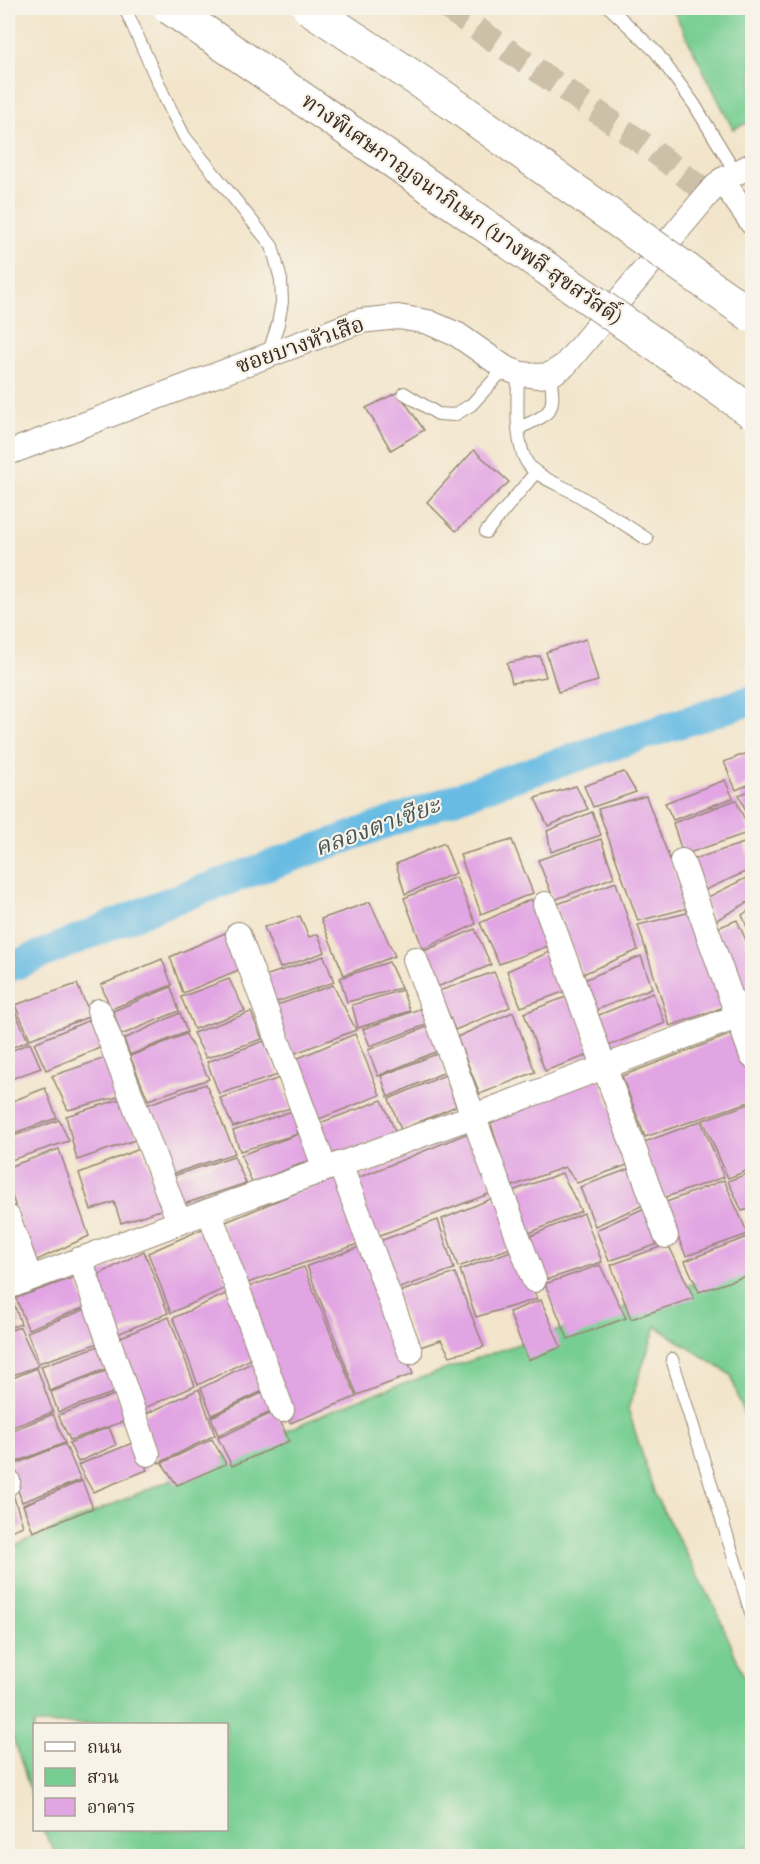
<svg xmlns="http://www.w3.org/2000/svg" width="760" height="1864" viewBox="0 0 760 1864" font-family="'IM FELL French Canon','Noto Serif Thai',serif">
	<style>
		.green { fill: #77ce93; stroke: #597c58; stroke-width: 1.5 }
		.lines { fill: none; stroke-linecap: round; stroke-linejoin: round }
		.canal { stroke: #67bbe3; stroke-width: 30 }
		.building { fill: #e2a5e3 }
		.street-tunnel { stroke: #cdc0a8; stroke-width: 24; stroke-dasharray: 24 12; stroke-linecap: butt }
		.lane-casing { stroke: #968874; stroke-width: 14 }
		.street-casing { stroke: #968874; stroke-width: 26 }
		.lane { stroke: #fff; stroke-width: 12 }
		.street { stroke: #fff; stroke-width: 24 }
		.highway-bridge-casing { stroke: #968874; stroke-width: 35; stroke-linecap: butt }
		.highway-bridge { stroke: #fff; stroke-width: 33 }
		.labels { text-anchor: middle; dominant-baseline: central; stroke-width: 4.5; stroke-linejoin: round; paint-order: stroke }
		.street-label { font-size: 22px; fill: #3b2a1e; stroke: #f7f3e8 }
		.water-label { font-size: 24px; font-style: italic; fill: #485659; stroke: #f7f3e8 }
	</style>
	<rect width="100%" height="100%" fill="#f7f3e8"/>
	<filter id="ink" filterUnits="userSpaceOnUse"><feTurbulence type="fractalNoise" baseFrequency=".0167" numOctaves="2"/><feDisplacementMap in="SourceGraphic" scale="12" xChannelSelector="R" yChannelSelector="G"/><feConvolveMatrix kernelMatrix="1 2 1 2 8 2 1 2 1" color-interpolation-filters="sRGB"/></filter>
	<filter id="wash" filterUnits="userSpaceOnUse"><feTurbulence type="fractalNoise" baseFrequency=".008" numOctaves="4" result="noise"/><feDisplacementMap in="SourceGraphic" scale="24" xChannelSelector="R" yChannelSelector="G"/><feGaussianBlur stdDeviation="1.35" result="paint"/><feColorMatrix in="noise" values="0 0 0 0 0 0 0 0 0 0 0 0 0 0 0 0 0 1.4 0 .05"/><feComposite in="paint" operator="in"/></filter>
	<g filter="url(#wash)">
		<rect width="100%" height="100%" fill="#f2e5cb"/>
		<g class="green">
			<polygon points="672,8 752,8 752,121 733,129"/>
			<polygon points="752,1263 752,1439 731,1375 656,1326 628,1409 655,1495 716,1609 752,1696 752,1845 718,1856 58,1856 43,1830 226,1830 226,1724 34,1724 34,1805 23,1767 8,1724 8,1549 360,1399"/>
		</g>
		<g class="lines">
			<polyline class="canal" points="8,968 160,905 503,781 752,700"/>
		</g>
		<g id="blocks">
			<g class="building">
				<polygon points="398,392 424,430 391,450 366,408"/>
				<polygon points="474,450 509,482 456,531 427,502"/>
				<polygon points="586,639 598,681 558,692 546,652"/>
				<polygon points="540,656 546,677 512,683 507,663"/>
				<polygon points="752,751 752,783 736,790 724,762"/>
				<polygon points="624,772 636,792 593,807 584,786"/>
				<polygon points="725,780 733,798 673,820 665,803"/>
				<polygon points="576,786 588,809 548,826 535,798"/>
				<polygon points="752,790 752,826 739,795"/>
				<polygon points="646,796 688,908 638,921 598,809"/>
				<polygon points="736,800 750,832 683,855 673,823"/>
				<polygon points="592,812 601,835 551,852 547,831"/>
				<polygon points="601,839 614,877 554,900 538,860"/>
				<polygon points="512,840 533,893 481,914 460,855"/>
				<polygon points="444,843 456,873 405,894 396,864"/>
				<polygon points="744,843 752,864 752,869 703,891 691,860"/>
				<polygon points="752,875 752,900 713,922 704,899"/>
				<polygon points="456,877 476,924 423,949 404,898"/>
				<polygon points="616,882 638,950 583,974 555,905"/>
				<polygon points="531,899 551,945 499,964 480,923"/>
				<polygon points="370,902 395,956 344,975 321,919"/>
				<polygon points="752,908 752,939 742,915"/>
				<polygon points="691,912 724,1007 670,1026 638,925"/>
				<polygon points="300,916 309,937 318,934 325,952 280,968 264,927"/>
				<polygon points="737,920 752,954 752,991 741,997 715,929"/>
				<polygon points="475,929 491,965 437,987 424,951"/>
				<polygon points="225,933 241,969 183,993 170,957"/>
				<polygon points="554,950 569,990 521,1007 507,971"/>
				<polygon points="324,956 334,982 271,1004 262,977"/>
				<polygon points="641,956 652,988 596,1010 584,980"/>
				<polygon points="162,959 172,985 111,1009 101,985"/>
				<polygon points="389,962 401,988 347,1002 340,978"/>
				<polygon points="494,972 510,1007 455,1030 439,991"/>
				<polygon points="229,979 245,1011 194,1029 181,997"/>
				<polygon points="77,984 91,1016 30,1039 15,1005"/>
				<polygon points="333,985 356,1030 293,1054 272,1007"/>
				<polygon points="171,987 179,1011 121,1035 113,1011"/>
				<polygon points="402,990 410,1011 358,1028 352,1005"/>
				<polygon points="653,993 665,1023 608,1046 594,1017"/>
				<polygon points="571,995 591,1054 545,1071 524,1013"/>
				<polygon points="12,1004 28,1041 8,1049 8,1006"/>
				<polygon points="425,1007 431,1023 370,1046 363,1029"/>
				<polygon points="251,1012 262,1039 206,1058 193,1033"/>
				<polygon points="513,1012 535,1072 480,1094 457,1037"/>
				<polygon points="180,1013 187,1032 130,1055 124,1039"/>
				<polygon points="92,1019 102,1047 46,1070 34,1043"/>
				<polygon points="432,1025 442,1049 378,1076 368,1050"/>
				<polygon points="737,1032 752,1073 752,1101 645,1137 622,1076"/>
				<polygon points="186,1034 209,1079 148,1100 130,1056"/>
				<polygon points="355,1034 380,1095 319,1119 296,1059"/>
				<polygon points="264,1041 278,1075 219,1094 207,1062"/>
				<polygon points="30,1043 41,1068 8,1080 8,1052"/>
				<polygon points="439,1053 445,1072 388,1097 381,1076"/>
				<polygon points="108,1057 121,1096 68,1110 52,1076"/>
				<polygon points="445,1075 456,1106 401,1130 389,1099"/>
				<polygon points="280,1078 290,1108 233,1127 220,1098"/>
				<polygon points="599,1078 633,1163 577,1183 565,1167 510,1187 490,1120"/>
				<polygon points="206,1084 235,1153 172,1174 146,1105"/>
				<polygon points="45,1088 57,1118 8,1135 8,1103"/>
				<polygon points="124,1098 138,1139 77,1160 66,1116"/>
				<polygon points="382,1100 396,1133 331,1157 320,1123"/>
				<polygon points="752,1103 752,1169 728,1178 703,1120"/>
				<polygon points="292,1111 298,1134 240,1151 233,1131"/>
				<polygon points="59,1120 69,1141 8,1161 8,1138"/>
				<polygon points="701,1121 724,1177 663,1198 642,1143"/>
				<polygon points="473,1131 494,1192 375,1237 353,1180"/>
				<polygon points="299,1134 311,1160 252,1183 241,1155"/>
				<polygon points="142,1148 163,1209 121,1223 114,1202 91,1210 79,1173"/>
				<polygon points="59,1149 89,1236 33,1262 8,1183 8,1167"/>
				<polygon points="234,1156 246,1183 181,1205 173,1176"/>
				<polygon points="634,1167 648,1203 595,1226 580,1187"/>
				<polygon points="752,1172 752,1208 742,1211 728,1181"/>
				<polygon points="562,1173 581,1211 527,1234 512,1191"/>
				<polygon points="337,1176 361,1243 245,1284 221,1224"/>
				<polygon points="724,1180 748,1234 686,1256 664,1203"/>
				<polygon points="498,1196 516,1246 458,1267 442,1219"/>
				<polygon points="649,1206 664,1242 609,1261 596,1230"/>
				<polygon points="584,1213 602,1262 545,1280 528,1237"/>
				<polygon points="438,1220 454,1269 394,1290 377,1242"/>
				<polygon points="207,1227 228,1287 171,1313 148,1253"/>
				<polygon points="747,1237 752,1250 752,1274 699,1292 685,1261"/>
				<polygon points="668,1244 694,1298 631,1319 611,1265"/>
				<polygon points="362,1246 413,1374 357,1395 307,1266"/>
				<polygon points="516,1249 537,1299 476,1317 460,1270"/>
				<polygon points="144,1251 168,1313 113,1336 92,1278"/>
				<polygon points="600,1265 626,1318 568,1339 545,1284"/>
				<polygon points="304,1267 356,1397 290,1423 243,1289"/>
				<polygon points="455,1273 484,1347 450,1356 441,1340 417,1348 396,1293"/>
				<polygon points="75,1277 86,1307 28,1329 16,1298"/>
				<polygon points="230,1292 255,1357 198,1385 173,1318"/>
				<polygon points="12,1298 21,1324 8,1328 8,1300"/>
				<polygon points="541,1300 561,1347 528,1360 509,1312"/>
				<polygon points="86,1309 99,1343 39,1363 27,1332"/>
				<polygon points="169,1317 195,1386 140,1410 114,1340"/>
				<polygon points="20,1327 38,1366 8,1377 8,1331"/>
				<polygon points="99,1346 108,1368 50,1391 41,1366"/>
				<polygon points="257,1360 267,1389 212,1415 201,1388"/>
				<polygon points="37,1368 53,1412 8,1429 8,1380"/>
				<polygon points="108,1370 116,1392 58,1412 51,1392"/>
				<polygon points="199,1389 215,1435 159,1463 142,1416"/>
				<polygon points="268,1390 276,1410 218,1435 211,1417"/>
				<polygon points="117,1394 128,1420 70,1440 58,1415"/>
				<polygon points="276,1411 289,1441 232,1466 218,1438"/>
				<polygon points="53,1414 65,1443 11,1464 8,1456 8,1432"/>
				<polygon points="109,1427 116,1445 78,1462 69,1443"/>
				<polygon points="212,1439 226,1464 177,1485 162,1463"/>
				<polygon points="135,1442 147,1470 93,1492 78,1465"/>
				<polygon points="65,1444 81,1480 22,1502 10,1466"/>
				<polygon points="82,1481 93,1508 33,1532 23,1505"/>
				<polygon points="10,1485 23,1526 8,1532 8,1486"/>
			</g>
		</g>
	</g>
	<g filter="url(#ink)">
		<use href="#blocks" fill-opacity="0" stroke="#968874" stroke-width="1.5"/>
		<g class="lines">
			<polyline class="street-tunnel" points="447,8 651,149 708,194"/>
			<g class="lane-casing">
				<g id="lane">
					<polyline points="125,8 164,96 184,136 272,246 281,280 282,302 278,324 268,355"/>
					<polyline points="610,8 656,52 694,104 736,173"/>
					<path d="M518,373C518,398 514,438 526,461C536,478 560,484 576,494C600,508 624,524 647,539"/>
					<polyline points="404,393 438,414 454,415 471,405 505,368"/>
					<path d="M519,428C552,413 556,412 550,375"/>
					<polyline points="486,532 536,472"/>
					<polyline points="672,1359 752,1616"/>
				</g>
			</g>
			<g class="street-casing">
				<g id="street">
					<polyline points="722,180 752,223"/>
					<polyline points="8,453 360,321 398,317 428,322 458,335 505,368 518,373 536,376 550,375 565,365 708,194 722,180 752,165"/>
					<polyline points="682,861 752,1056"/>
					<polyline points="545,904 666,1236"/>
					<polyline points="238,934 325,1169"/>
					<polyline points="415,959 534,1280"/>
					<polyline points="99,1011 179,1222"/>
					<polyline points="340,1164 410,1352"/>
					<polyline points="209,1211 282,1410"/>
					<polyline points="8,1217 30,1278"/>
					<polyline points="80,1259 148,1454"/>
					<polyline points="8,1287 209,1211 474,1116 752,1011"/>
					<polyline points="8,1481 8,1483"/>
				</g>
			</g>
			<use href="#lane" class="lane"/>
			<use href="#street" class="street"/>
			<g class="highway-bridge-casing">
				<g id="highway-bridge">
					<polyline points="170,8 390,159 752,412"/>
					<polyline points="309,8 442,96 752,316"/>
				</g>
			</g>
			<use href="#highway-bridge" class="highway-bridge"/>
		</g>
	</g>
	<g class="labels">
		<g class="street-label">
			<text transform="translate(462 209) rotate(35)">ทางพิเศษกาญจนาภิเษก (บางพลี-สุขสวัสดิ์)</text>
			<text transform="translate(300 345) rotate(-19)">ซอยบางหัวเสือ</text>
		</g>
		<g class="water-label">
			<text transform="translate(377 826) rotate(-20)">คลองตาเซียะ</text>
		</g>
	</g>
	<rect width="760" height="1864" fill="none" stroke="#f7f3e8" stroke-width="30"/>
	<rect x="33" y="1723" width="195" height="108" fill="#f7f3e8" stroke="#aca397" stroke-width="1.5"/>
	<rect x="45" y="1742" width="30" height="9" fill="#ffffff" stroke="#aca397" stroke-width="1.5"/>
	<text x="87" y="1753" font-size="18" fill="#3b2a1e">ถนน</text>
	<rect x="45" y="1768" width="30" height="18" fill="#77ce93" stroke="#aca397" stroke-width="1.5"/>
	<text x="87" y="1783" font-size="18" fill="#3b2a1e">สวน</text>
	<rect x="45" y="1798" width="30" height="18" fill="#e2a5e3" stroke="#aca397" stroke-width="1.5"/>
	<text x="87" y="1813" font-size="18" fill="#3b2a1e">อาคาร</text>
</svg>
